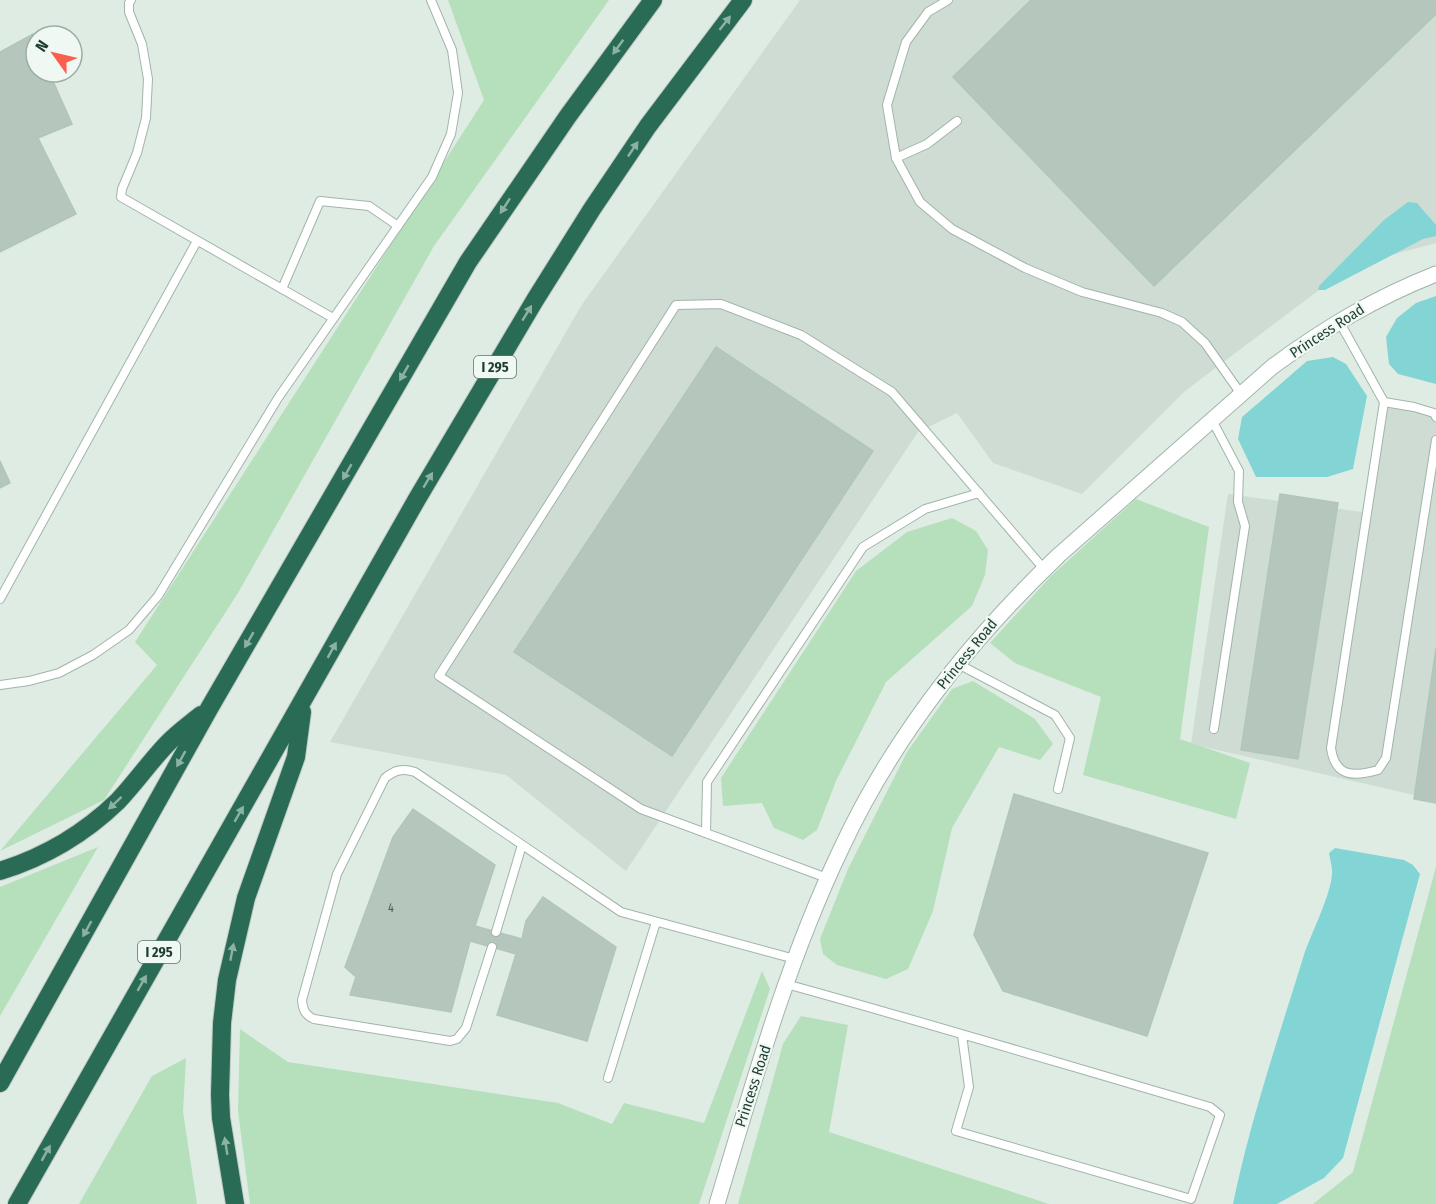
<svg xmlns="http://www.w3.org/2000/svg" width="1436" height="1204" viewBox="0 0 1436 1204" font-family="'Fira Sans Condensed',sans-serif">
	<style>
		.built { fill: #cedcd3 }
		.green { fill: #b6dfbb }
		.water { fill: #83d5d5 }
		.building { fill: #b5c7bd; stroke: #b1c6ba; stroke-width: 1.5 }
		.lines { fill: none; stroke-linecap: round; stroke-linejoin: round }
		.service-casing { stroke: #a2b4ab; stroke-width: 10 }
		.minor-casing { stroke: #a2b4ab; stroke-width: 17 }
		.motorway-casing { stroke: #c0c9c5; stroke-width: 20 }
		.service { stroke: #fff; stroke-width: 8 }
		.minor { stroke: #fff; stroke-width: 15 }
		.motorway { stroke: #296b54; stroke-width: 18 }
		.oneway { fill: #8cb2a4 }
		.labels { text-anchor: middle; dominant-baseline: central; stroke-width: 4.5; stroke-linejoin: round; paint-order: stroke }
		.number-label { font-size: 12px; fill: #446054 }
		.shield { fill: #f0f8f3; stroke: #5e756b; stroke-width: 1.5 }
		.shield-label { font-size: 14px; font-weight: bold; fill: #1f3d31 }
		.street-label { font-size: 15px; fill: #1f3d31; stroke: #f0f8f3 }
	</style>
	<rect width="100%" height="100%" fill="#dfece4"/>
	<g class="built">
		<polygon points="800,0 1436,0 1436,243 1384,257 1331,281 1185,391 1082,494 993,463 957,413 918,432 626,871 506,775 330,742 581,306"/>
		<polygon points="1381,401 1436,409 1436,800 1191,744 1228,494 1362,512"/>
	</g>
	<g class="green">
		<polygon points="448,0 609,0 434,246 238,593 104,800 0,851 157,665 135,642 484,100"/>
		<polygon points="1136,499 1209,527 1180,739 1250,763 1236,819 1083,775 1101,697 1015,663 990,643 1051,576"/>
		<polygon points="952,518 976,531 988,550 985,575 972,606 886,682 836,781 817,830 803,840 774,828 762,803 723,806 721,778 856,571 907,532"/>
		<polygon points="973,681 1035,719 1053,744 1040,760 999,747 952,828 933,911 908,969 886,979 837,965 823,954 820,939 848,869 907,752 952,689"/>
		<polygon points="98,847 0,1016 0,887"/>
		<polygon points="1436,867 1436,1204 1313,1204 1353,1172"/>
		<polygon points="762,971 770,989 699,1204 250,1204 238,1111 240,1029 288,1062 558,1103 612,1124 624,1103 704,1123"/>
		<polygon points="801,1016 848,1025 829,1132 1049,1204 738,1204 783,1044"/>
		<polygon points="186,1058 183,1112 197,1204 79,1204 152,1076"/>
	</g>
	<g class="water">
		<polygon points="1408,202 1417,203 1436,225 1436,236 1423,239 1325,290 1318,290 1319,286 1384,220"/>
		<polygon points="1436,296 1436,384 1398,374 1389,364 1386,337 1397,318 1416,303"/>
		<polygon points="1333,357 1346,364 1367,396 1353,469 1327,477 1256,477 1238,439 1242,417 1307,361"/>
		<path d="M1335,848L1404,860L1413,865L1420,874L1343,1158L1324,1178L1277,1204H1233C1250,1121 1278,1039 1303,958C1310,935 1333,892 1332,871C1332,866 1330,859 1329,853Z"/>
	</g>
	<g class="building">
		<polygon points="1031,0 1436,0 1436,14 1154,286 953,77"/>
		<polygon points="33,34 36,40 36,72 49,72 72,124 38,138 76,214 0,252 0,52"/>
		<polygon points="716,347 873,451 672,756 514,652"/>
		<polygon points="0,461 10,483 0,488"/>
		<polygon points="1280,494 1338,503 1298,759 1241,750"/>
		<polygon points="1436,648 1436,803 1414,799"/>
		<polygon points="1014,794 1208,853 1147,1036 1003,991 974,935"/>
		<polygon points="413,809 495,865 475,926 522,939 526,921 543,897 616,947 587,1041 497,1015 516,954 470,941 451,1012 350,995 356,977 345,967 393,837"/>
	</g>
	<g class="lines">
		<g class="service-casing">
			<g id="service">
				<polyline points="131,0 129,3 129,12 142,44 148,79 146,118 137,153 122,189 121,197 333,318"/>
				<polyline points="948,0 928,12 906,42 887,105 896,158 920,202 952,229 1025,268 1082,292 1162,313 1182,322 1205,343 1241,394"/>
				<polyline points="896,158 927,144 957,121"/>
				<polyline points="282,289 320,201 369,206 398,226"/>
				<path d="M1339,321L1384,402L1331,748C1335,777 1353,777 1378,770L1386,758L1436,440"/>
				<polyline points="1384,402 1414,407 1434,413 1436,417"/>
				<polyline points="1212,420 1239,471 1238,502 1245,526 1214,729"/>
				<polyline points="0,599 197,241"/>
				<polyline points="958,664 1055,715 1070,738 1058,789"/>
				<polyline points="0,685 29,681 59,673 93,655 129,630 158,596 278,398 432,177 451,134 458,93 452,50 431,0"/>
				<polyline points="706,833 707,782 863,547 925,509 979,493"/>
				<polyline points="827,878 641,809 439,676 676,305 721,304 801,335 892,392 1044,569"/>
				<polyline points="496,932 522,845"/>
				<path d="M492,947L466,1028L457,1039L450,1041L314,1019C305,1015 303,1010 302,1000L337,874L385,778C395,770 402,768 415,772L621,912L795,959"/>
				<path d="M786,984C928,1023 1069,1066 1210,1107L1220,1115L1191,1199L956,1131L969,1087L962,1035"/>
				<polyline points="608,1078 656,922"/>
			</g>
		</g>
		<g class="minor-casing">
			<path id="minor" d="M717,1204C753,1084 787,962 841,849C893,737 970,640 1059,555L1272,367C1325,328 1375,298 1436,274"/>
		</g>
		<g class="motorway-casing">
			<g id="motorway">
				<path d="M0,871C45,857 84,834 118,801C135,783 149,763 166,745C176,734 190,724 201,715"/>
				<polyline points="0,1083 210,707 468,262 568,116 653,0"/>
				<polyline points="17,1204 417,499 535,300 592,209 648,126 743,0"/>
				<polyline points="235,1204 221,1118 220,1095 222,1023 227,980 246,898 296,757 302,712"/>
			</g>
		</g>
		<use href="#service" class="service"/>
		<use href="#minor" class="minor"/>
		<use href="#motorway" class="motorway"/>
	</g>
	<defs><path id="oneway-solid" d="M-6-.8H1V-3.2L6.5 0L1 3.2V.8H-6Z" transform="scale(1.5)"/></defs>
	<g class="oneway">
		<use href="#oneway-solid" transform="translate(725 23) rotate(-52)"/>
		<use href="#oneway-solid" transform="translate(618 47) rotate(126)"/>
		<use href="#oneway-solid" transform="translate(633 149) rotate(-56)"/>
		<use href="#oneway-solid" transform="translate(505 206) rotate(123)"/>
		<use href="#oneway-solid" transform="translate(527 313) rotate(-59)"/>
		<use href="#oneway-solid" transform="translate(404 373) rotate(120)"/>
		<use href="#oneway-solid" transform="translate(347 472) rotate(120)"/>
		<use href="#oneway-solid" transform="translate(428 480) rotate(-59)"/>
		<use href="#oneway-solid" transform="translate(249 640) rotate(120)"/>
		<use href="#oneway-solid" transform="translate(332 650) rotate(-61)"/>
		<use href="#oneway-solid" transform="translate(181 759) rotate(119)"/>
		<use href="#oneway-solid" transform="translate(115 803) rotate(137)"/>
		<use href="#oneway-solid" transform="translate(239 814) rotate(-60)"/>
		<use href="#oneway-solid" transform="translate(87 929) rotate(119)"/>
		<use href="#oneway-solid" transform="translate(232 952) rotate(-79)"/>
		<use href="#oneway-solid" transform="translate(142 983) rotate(-60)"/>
		<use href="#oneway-solid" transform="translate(226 1146) rotate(-99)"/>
		<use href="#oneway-solid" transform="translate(46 1153) rotate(-61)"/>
	</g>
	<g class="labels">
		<g class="number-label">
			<text x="391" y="908">4</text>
		</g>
		<g class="shield">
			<rect x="474" y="356" width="42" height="22" rx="4.5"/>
			<rect x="138" y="941" width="42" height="22" rx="4.5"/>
		</g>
		<g class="shield-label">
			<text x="495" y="367">I 295</text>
			<text x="159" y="952">I 295</text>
		</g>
		<g class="street-label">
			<text transform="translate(1327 331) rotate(-33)">Princess Road</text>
			<text transform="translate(967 654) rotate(-51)">Princess Road</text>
			<text transform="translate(753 1086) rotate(-72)">Princess Road</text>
		</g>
	</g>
	<g transform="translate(54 54) rotate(304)"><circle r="28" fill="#f0f8f3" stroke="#9cada5" stroke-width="1.5"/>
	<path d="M0-4.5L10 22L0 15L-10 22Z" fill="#fc5e4d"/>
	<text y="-9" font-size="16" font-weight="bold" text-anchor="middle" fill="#1f3d31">N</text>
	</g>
</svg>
